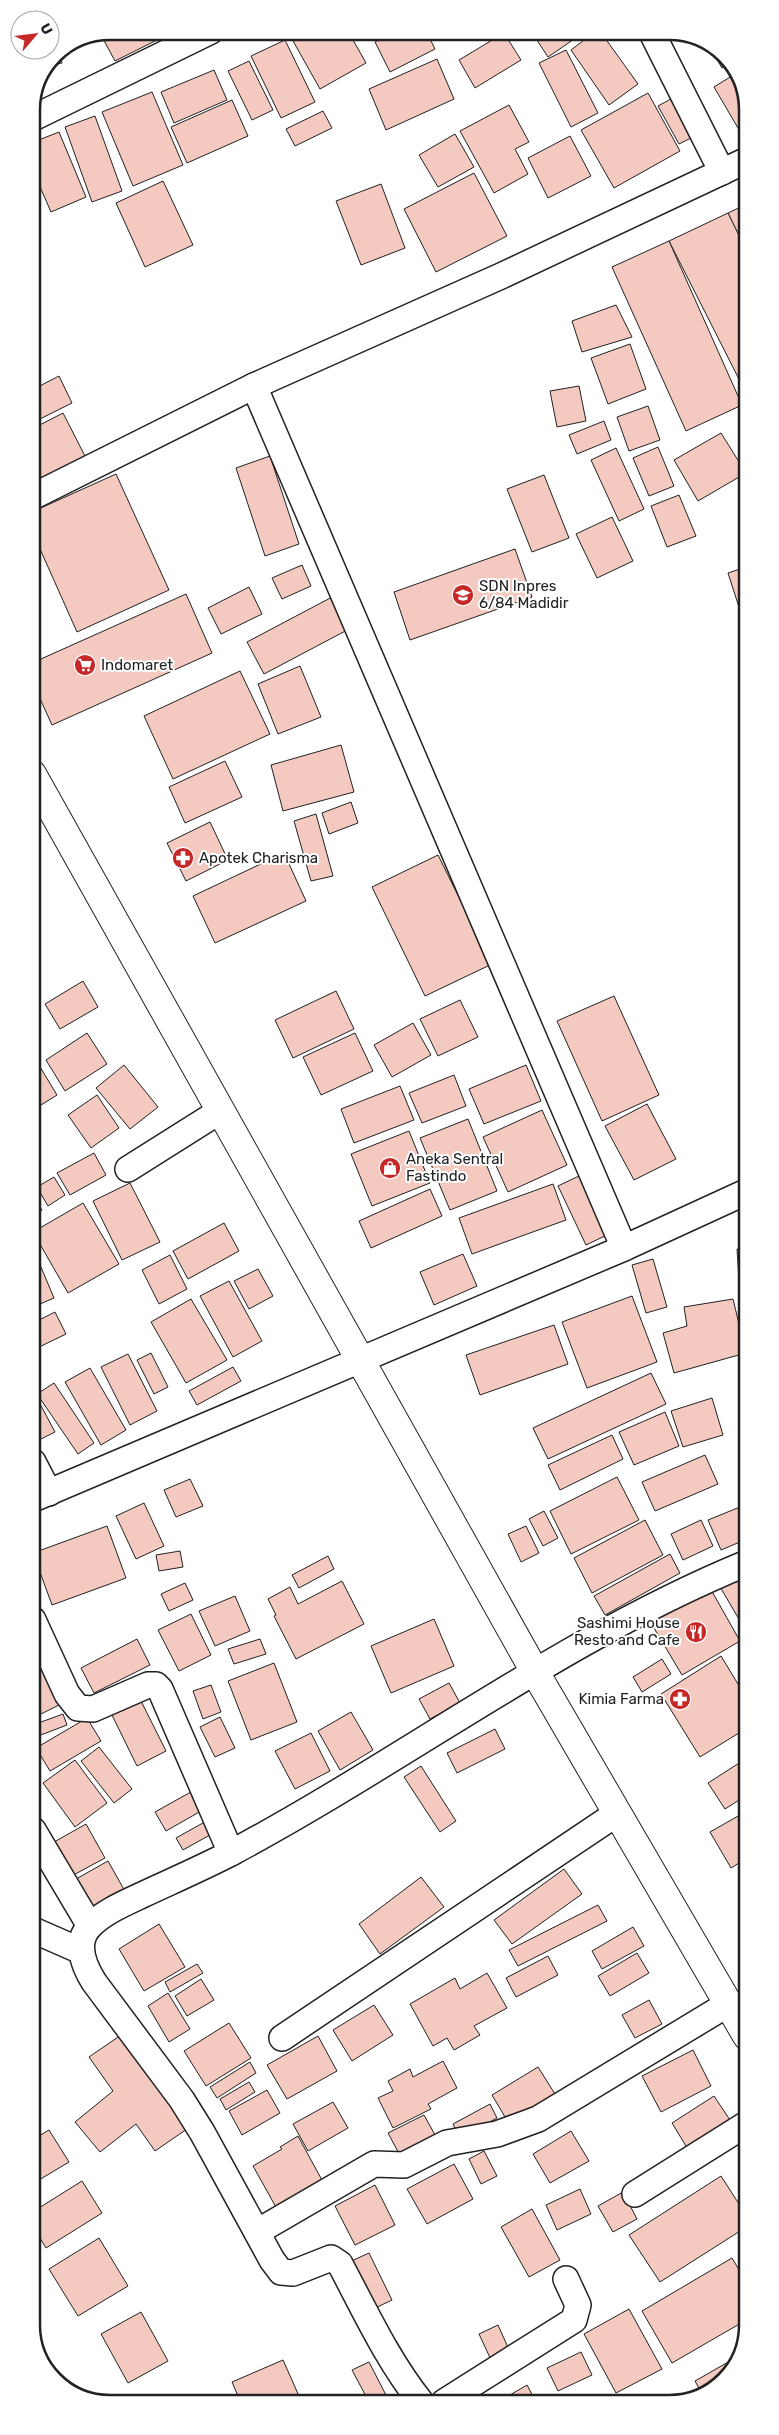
<svg xmlns="http://www.w3.org/2000/svg" width="779" height="2435" viewBox="0 0 779 2435" font-family="Rubik,sans-serif">
	<style>
		.building { fill: #f3c9c0; stroke: #222 }
		.lines { fill: none; stroke-linecap: round; stroke-linejoin: round }
		.minor-casing { stroke: #222; stroke-width: 28 }
		.trunk-casing { stroke: #222; stroke-width: 30 }
		.minor { stroke: #fff; stroke-width: 25 }
		.trunk { stroke: #fff; stroke-width: 28 }
		.labels { text-anchor: middle; dominant-baseline: central; stroke-width: 4; stroke-linejoin: round; paint-order: stroke }
		.poi-label { font-size: 15px; fill: #222; stroke: #fff; text-anchor: start }
		.rim { fill: none; stroke: #222; stroke-width: 2.5 }
	</style>
	<rect width="100%" height="100%" fill="#fff"/>
	<g class="building">
		<polygon points="110,31 170,31 171,33 115,61 101,35"/>
		<polygon points="289,31 348,31 366,63 320,89 288,32"/>
		<polygon points="396,31 426,31 435,49 390,72 375,42"/>
		<polygon points="531,31 586,31 548,57"/>
		<polygon points="596,31 600,31 638,84 609,105 571,50"/>
		<polygon points="504,33 521,60 475,88 459,60"/>
		<polygon points="285,40 315,102 281,118 251,56"/>
		<polygon points="709,46 721,51 729,64 722,68"/>
		<polygon points="566,50 598,113 571,127 539,63"/>
		<polygon points="59,52 62,63 49,66 54,54"/>
		<polygon points="437,59 454,99 386,130 369,89"/>
		<polygon points="249,61 273,110 252,120 228,71"/>
		<polygon points="214,70 227,100 174,123 161,92"/>
		<polygon points="735,74 745,90 745,140 714,87"/>
		<polygon points="152,92 183,165 133,186 102,112"/>
		<polygon points="648,93 680,151 614,188 581,130"/>
		<polygon points="678,95 699,134 679,144 658,106"/>
		<polygon points="232,100 248,136 187,163 171,127"/>
		<polygon points="509,105 529,142 515,149 528,174 494,193 460,131"/>
		<polygon points="323,111 332,128 295,146 286,129"/>
		<polygon points="95,116 122,191 92,202 65,127"/>
		<polygon points="59,132 86,197 51,212 31,166 31,143"/>
		<polygon points="455,134 474,167 438,187 419,155"/>
		<polygon points="570,136 591,176 548,198 528,158"/>
		<polygon points="474,173 507,236 436,272 404,209"/>
		<polygon points="163,181 193,245 145,267 116,203"/>
		<polygon points="381,184 405,248 361,265 336,201"/>
		<polygon points="745,205 745,248 728,213"/>
		<polygon points="728,213 745,248 745,391 669,241"/>
		<polygon points="669,241 742,405 686,431 612,267"/>
		<polygon points="616,305 632,337 582,352 572,321"/>
		<polygon points="630,344 646,389 608,404 591,358"/>
		<polygon points="59,376 72,403 32,423 32,390"/>
		<polygon points="579,386 586,421 557,427 550,391"/>
		<polygon points="648,406 660,440 629,451 617,417"/>
		<polygon points="63,413 86,458 32,484 32,429"/>
		<polygon points="604,421 611,440 577,454 569,435"/>
		<polygon points="721,433 746,473 698,501 674,460"/>
		<polygon points="658,447 674,486 649,496 633,458"/>
		<polygon points="616,448 644,509 619,521 591,460"/>
		<polygon points="270,456 299,544 265,556 236,468"/>
		<polygon points="116,474 169,590 77,632 32,531 32,512"/>
		<polygon points="544,475 569,538 532,552 507,489"/>
		<polygon points="679,495 696,536 667,547 651,506"/>
		<polygon points="612,517 633,561 597,578 576,534"/>
		<polygon points="515,549 532,597 410,640 394,592"/>
		<polygon points="302,565 311,586 282,599 272,578"/>
		<polygon points="746,567 746,629 728,573"/>
		<polygon points="249,587 262,614 221,634 208,608"/>
		<polygon points="186,594 212,653 52,725 32,681 32,663"/>
		<polygon points="334,596 351,628 264,674 247,642"/>
		<polygon points="300,666 321,717 278,734 258,684"/>
		<polygon points="240,671 270,734 173,779 144,716"/>
		<polygon points="341,745 354,792 283,811 271,765"/>
		<polygon points="225,761 242,797 185,823 169,787"/>
		<polygon points="351,802 358,823 329,834 322,813"/>
		<polygon points="316,814 333,876 311,881 294,821"/>
		<polygon points="210,822 228,860 186,881 167,843"/>
		<polygon points="284,853 306,901 215,943 193,896"/>
		<polygon points="438,855 492,964 425,996 372,887"/>
		<polygon points="83,981 98,1007 60,1029 45,1004"/>
		<polygon points="336,991 354,1029 293,1058 275,1020"/>
		<polygon points="614,996 659,1095 602,1121 557,1021"/>
		<polygon points="460,1000 478,1037 438,1056 420,1019"/>
		<polygon points="413,1023 431,1055 392,1077 374,1045"/>
		<polygon points="87,1033 107,1064 65,1091 46,1060"/>
		<polygon points="355,1033 373,1071 321,1095 303,1057"/>
		<polygon points="37,1062 57,1095 33,1110 32,1064"/>
		<polygon points="124,1065 158,1107 130,1129 96,1088"/>
		<polygon points="526,1065 541,1101 484,1124 469,1089"/>
		<polygon points="454,1075 466,1106 422,1123 409,1093"/>
		<polygon points="400,1086 414,1120 354,1143 341,1109"/>
		<polygon points="97,1095 119,1128 91,1148 68,1115"/>
		<polygon points="647,1104 676,1159 634,1180 605,1126"/>
		<polygon points="542,1110 567,1165 508,1192 483,1137"/>
		<polygon points="468,1119 497,1191 450,1210 420,1138"/>
		<polygon points="409,1131 430,1183 372,1206 351,1154"/>
		<polygon points="94,1153 106,1175 70,1195 57,1173"/>
		<polygon points="581,1175 609,1234 586,1245 558,1186"/>
		<polygon points="54,1177 65,1195 48,1206 37,1187"/>
		<polygon points="130,1183 160,1242 122,1260 93,1201"/>
		<polygon points="553,1184 566,1220 472,1254 459,1218"/>
		<polygon points="430,1189 442,1216 371,1248 359,1221"/>
		<polygon points="33,1197 42,1210 33,1216"/>
		<polygon points="83,1203 119,1264 68,1293 33,1232"/>
		<polygon points="224,1223 239,1251 188,1279 173,1251"/>
		<polygon points="33,1248 54,1298 33,1307"/>
		<polygon points="737,1249 746,1249 747,1311 741,1311"/>
		<polygon points="463,1254 477,1286 434,1305 420,1272"/>
		<polygon points="170,1255 187,1289 159,1304 142,1270"/>
		<polygon points="653,1259 667,1307 646,1313 632,1265"/>
		<polygon points="258,1269 273,1296 249,1309 234,1281"/>
		<polygon points="229,1281 262,1341 233,1357 200,1296"/>
		<polygon points="632,1296 657,1362 587,1388 562,1322"/>
		<polygon points="191,1299 227,1360 186,1383 151,1322"/>
		<polygon points="733,1299 746,1353 674,1373 663,1333 687,1326 684,1307"/>
		<polygon points="55,1312 66,1334 33,1350 33,1323"/>
		<polygon points="554,1325 568,1364 480,1395 466,1355"/>
		<polygon points="151,1353 168,1387 154,1394 137,1360"/>
		<polygon points="128,1354 157,1411 130,1425 101,1367"/>
		<polygon points="233,1367 241,1381 197,1405 189,1391"/>
		<polygon points="90,1368 126,1430 101,1445 65,1382"/>
		<polygon points="651,1373 666,1404 548,1459 533,1428"/>
		<polygon points="54,1383 94,1443 78,1454 37,1394"/>
		<polygon points="712,1398 723,1435 683,1447 671,1411"/>
		<polygon points="39,1402 55,1432 33,1443 33,1405"/>
		<polygon points="665,1412 679,1446 634,1465 619,1432"/>
		<polygon points="612,1435 623,1459 560,1490 548,1465"/>
		<polygon points="705,1455 718,1484 655,1511 642,1482"/>
		<polygon points="617,1477 639,1520 571,1554 550,1511"/>
		<polygon points="190,1479 203,1506 176,1517 164,1490"/>
		<polygon points="144,1503 164,1546 136,1559 116,1516"/>
		<polygon points="740,1507 747,1523 747,1539 721,1550 708,1520"/>
		<polygon points="544,1511 558,1538 543,1546 529,1519"/>
		<polygon points="645,1520 663,1555 592,1593 574,1558"/>
		<polygon points="701,1520 713,1546 683,1560 671,1534"/>
		<polygon points="107,1526 126,1578 52,1605 33,1553"/>
		<polygon points="526,1526 539,1553 521,1562 508,1534"/>
		<polygon points="180,1551 183,1567 159,1571 156,1555"/>
		<polygon points="670,1554 680,1573 605,1615 594,1596"/>
		<polygon points="328,1556 334,1569 299,1588 292,1575"/>
		<polygon points="747,1569 747,1633 719,1585"/>
		<polygon points="342,1581 364,1624 296,1659 274,1616 276,1615 268,1599 290,1587 298,1604"/>
		<polygon points="185,1583 193,1600 169,1611 161,1594"/>
		<polygon points="710,1588 740,1641 682,1675 651,1623"/>
		<polygon points="235,1596 250,1631 215,1646 199,1611"/>
		<polygon points="191,1614 211,1655 179,1671 158,1630"/>
		<polygon points="434,1619 454,1666 391,1693 371,1646"/>
		<polygon points="137,1639 150,1665 94,1693 81,1668"/>
		<polygon points="260,1639 266,1654 234,1664 228,1649"/>
		<polygon points="721,1656 747,1699 747,1728 700,1757 661,1694"/>
		<polygon points="45,1658 67,1701 33,1718 33,1664"/>
		<polygon points="662,1659 671,1674 642,1692 633,1677"/>
		<polygon points="274,1663 297,1722 251,1740 228,1681"/>
		<polygon points="449,1683 460,1703 430,1719 419,1699"/>
		<polygon points="211,1685 221,1712 203,1719 193,1691"/>
		<polygon points="139,1697 166,1751 137,1766 110,1711"/>
		<polygon points="351,1712 373,1750 340,1770 318,1731"/>
		<polygon points="63,1714 67,1725 33,1738 33,1725"/>
		<polygon points="220,1717 235,1748 215,1757 200,1727"/>
		<polygon points="87,1718 101,1741 50,1771 36,1748"/>
		<polygon points="495,1729 505,1749 457,1773 447,1753"/>
		<polygon points="311,1733 330,1771 295,1789 275,1751"/>
		<polygon points="99,1747 132,1789 114,1803 81,1761"/>
		<polygon points="747,1758 747,1795 725,1809 708,1783"/>
		<polygon points="75,1760 107,1803 75,1827 43,1783"/>
		<polygon points="421,1766 456,1821 440,1832 404,1777"/>
		<polygon points="198,1788 208,1807 166,1831 155,1812"/>
		<polygon points="747,1811 747,1858 731,1868 710,1832"/>
		<polygon points="210,1819 217,1831 183,1850 176,1838"/>
		<polygon points="86,1824 105,1858 66,1879 47,1846"/>
		<polygon points="108,1861 126,1893 88,1915 69,1883"/>
		<polygon points="747,1864 747,1886 738,1869"/>
		<polygon points="564,1869 582,1894 512,1944 494,1920"/>
		<polygon points="421,1877 444,1907 380,1954 359,1924"/>
		<polygon points="598,1905 607,1921 518,1966 509,1950"/>
		<polygon points="159,1924 185,1967 144,1991 119,1949"/>
		<polygon points="633,1927 644,1946 602,1969 592,1951"/>
		<polygon points="637,1953 649,1973 610,1996 598,1976"/>
		<polygon points="548,1956 558,1975 516,1997 506,1978"/>
		<polygon points="197,1964 203,1973 170,1992 165,1982"/>
		<polygon points="487,1973 507,2008 474,2026 480,2035 454,2050 447,2038 433,2046 410,2004 455,1978 460,1989"/>
		<polygon points="201,1979 214,2000 187,2016 175,1996"/>
		<polygon points="168,1993 190,2029 169,2042 148,2006"/>
		<polygon points="649,2000 662,2024 635,2038 622,2015"/>
		<polygon points="374,2005 393,2035 352,2061 333,2030"/>
		<polygon points="229,2023 251,2058 206,2086 184,2051"/>
		<polygon points="121,2035 187,2129 155,2151 136,2124 100,2152 75,2122 113,2091 89,2057"/>
		<polygon points="318,2036 337,2071 287,2099 267,2065"/>
		<polygon points="693,2050 711,2086 661,2112 642,2076"/>
		<polygon points="443,2061 457,2088 428,2104 431,2109 393,2128 378,2098 393,2091 388,2081 410,2069 413,2077"/>
		<polygon points="250,2062 256,2073 217,2098 210,2087"/>
		<polygon points="538,2067 555,2094 508,2122 492,2095"/>
		<polygon points="249,2082 255,2092 226,2110 220,2099"/>
		<polygon points="267,2090 280,2113 242,2135 229,2111"/>
		<polygon points="714,2096 732,2123 689,2151 672,2123"/>
		<polygon points="333,2102 348,2128 308,2151 293,2124"/>
		<polygon points="490,2104 497,2118 460,2138 453,2124"/>
		<polygon points="424,2115 440,2144 404,2163 388,2133"/>
		<polygon points="49,2130 69,2162 34,2183 34,2139"/>
		<polygon points="571,2131 589,2161 550,2183 533,2154"/>
		<polygon points="298,2136 323,2182 277,2209 253,2166 282,2149 280,2147"/>
		<polygon points="484,2151 497,2176 481,2184 469,2159"/>
		<polygon points="454,2164 473,2199 427,2224 407,2189"/>
		<polygon points="721,2176 748,2218 748,2226 660,2282 629,2235"/>
		<polygon points="82,2181 102,2213 46,2248 34,2228 34,2211"/>
		<polygon points="375,2185 395,2225 355,2245 335,2206"/>
		<polygon points="580,2189 591,2214 557,2230 546,2205"/>
		<polygon points="623,2192 637,2219 613,2232 598,2206"/>
		<polygon points="532,2209 560,2260 529,2277 501,2227"/>
		<polygon points="99,2238 128,2286 78,2316 49,2269"/>
		<polygon points="369,2253 392,2300 369,2311 345,2264"/>
		<polygon points="732,2258 748,2285 748,2319 672,2363 642,2311"/>
		<polygon points="629,2309 662,2369 616,2393 584,2334"/>
		<polygon points="141,2312 168,2361 128,2383 101,2334"/>
		<polygon points="498,2325 511,2354 492,2362 479,2334"/>
		<polygon points="581,2352 592,2375 558,2391 547,2368"/>
		<polygon points="737,2357 731,2373 689,2401 684,2401 701,2392 695,2381"/>
		<polygon points="283,2360 299,2396 283,2403 241,2403 232,2382"/>
		<polygon points="369,2362 387,2397 377,2402 369,2402 352,2370"/>
		<polygon points="527,2385 536,2402 498,2402"/>
	</g>
	<g class="lines">
		<g class="minor-casing">
			<g id="minor">
				<polyline points="651,31 722,172"/>
				<polyline points="31,119 211,31"/>
				<polyline points="254,386 624,1248"/>
				<polyline points="32,497 254,386 501,276 745,161"/>
				<polyline points="128,1169 220,1111"/>
				<polyline points="33,1462 49,1493"/>
				<polyline points="33,1499 624,1248 746,1192"/>
				<polyline points="33,1620 67,1694 78,1708 93,1709 148,1685 156,1685 160,1689 231,1853"/>
				<polyline points="33,1830 90,1926"/>
				<polyline points="33,1930 81,1951"/>
				<polyline points="282,2038 616,1814"/>
				<polyline points="635,2194 748,2123"/>
				<polyline points="257,2232 374,2164 404,2165 447,2143 497,2134 538,2119 728,2004"/>
				<path d="M421,2402C388,2361 365,2311 340,2264L331,2258L293,2273L281,2272L272,2260L202,2132L182,2100L94,1982C84,1966 74,1942 90,1926C104,1912 125,1903 142,1895C172,1881 202,1868 231,1853C405,1760 564,1638 747,1563"/>
				<polyline points="444,2402 574,2320 578,2305 566,2279"/>
			</g>
		</g>
		<g class="trunk-casing">
			<polyline id="trunk" points="32,774 535,1672 747,2036"/>
		</g>
		<use href="#minor" class="minor"/>
		<use href="#trunk" class="trunk"/>
	</g>
	<defs>
		<g id="school-disc" transform="scale(1.125)"><circle r="9.5" fill="#c62828" stroke="#fff"/><path d="M0-5L7-2L0 1L-7-2ZM-4 1L0 2.5L4 1V4Q0 6-4 4Z" fill="#fff"/></g>
		<g id="supermarket-disc" transform="scale(1.125)"><circle r="9.5" fill="#c62828" stroke="#fff"/><path d="M-6-5.5h2.5l.6 2H6L4.5 2H-2.5L-4.4-4H-6ZM-1.5 3.2a1.3 1.3 0 1 0 .1 0ZM3 3.2a1.3 1.3 0 1 0 .1 0Z" fill="#fff"/></g>
		<g id="pharmacy-disc" transform="scale(1.125)"><circle r="9.5" fill="#c62828" stroke="#fff"/><path d="M-2-6h4v4h4v4h-4v4h-4v-4h-4v-4h4Z" fill="#fff"/></g>
		<g id="shop-disc" transform="scale(1.125)"><circle r="9.5" fill="#c62828" stroke="#fff"/><path d="M-5-2.5h2.3a2.7 3.5 0 0 1 5.4 0H5L5.5 6h-11ZM-1.5-2.5h3a1.5 2.3 0 0 0-3 0Z" fill="#fff"/></g>
		<g id="restaurant-disc" transform="scale(1.125)"><circle r="9.5" fill="#c62828" stroke="#fff"/><path d="M-5-6h1v4h1v-4h1v4h1v-4h1v5L-1.5 .5V6h-2V.5L-5-1ZM5-6V6H3V1.5H1.5Q1.5-4 5-6Z" fill="#fff"/></g>
	</defs>
	<g fill-rule="evenodd">
		<use href="#school-disc" x="463" y="595"/>
		<use href="#supermarket-disc" x="85" y="665"/>
		<use href="#pharmacy-disc" x="183" y="858"/>
		<use href="#shop-disc" x="390" y="1168"/>
		<use href="#restaurant-disc" x="696" y="1632"/>
		<use href="#pharmacy-disc" x="680" y="1699"/>
	</g>
	<g class="labels">
		<g class="poi-label">
			<text x="479" y="586">SDN Inpres<tspan x="479" dy="17">6/84 Madidir</tspan></text>
			<text x="101" y="665">Indomaret</text>
			<text x="199" y="858">Apotek Charisma</text>
			<text x="406" y="1159">Aneka Sentral<tspan x="406" dy="17">Fastindo</tspan></text>
			<text x="680" y="1623" text-anchor="end">Sashimi House<tspan x="680" dy="17">Resto and Cafe</tspan></text>
			<text x="664" y="1699" text-anchor="end">Kimia Farma</text>
		</g>
	</g>
	<path d="M0 0H779V2435H0ZM110 40H669A70 70 0 0 1 739 110V2325A70 70 0 0 1 669 2395H110A70 70 0 0 1 40 2325V110A70 70 0 0 1 110 40Z" fill="#fff" fill-rule="evenodd"/>
	<path class="rim" d="M110 40H669A70 70 0 0 1 739 110V2325A70 70 0 0 1 669 2395H110A70 70 0 0 1 40 2325V110A70 70 0 0 1 110 40Z"/>
	<g transform="translate(35 35) rotate(62)"><circle r="24" fill="#ffffff" stroke="#a7a7a7"/>
	<path d="M0-4L9 19L0 12L-9 19Z" fill="#c62828"/>
	<text y="-8" font-size="14" font-weight="bold" text-anchor="middle" fill="#222222">U</text>
	</g>
</svg>
